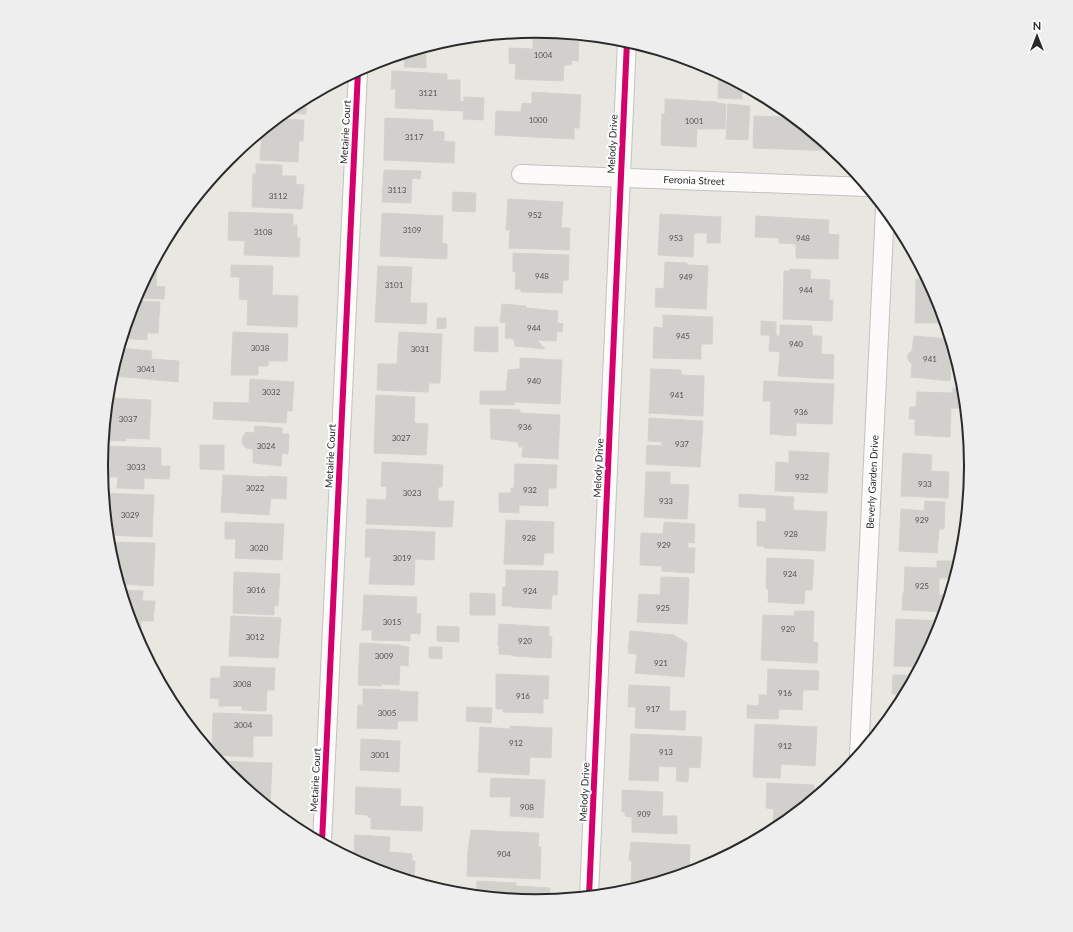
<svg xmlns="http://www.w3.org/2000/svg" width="1073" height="932" viewBox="0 0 1073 932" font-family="Lato,sans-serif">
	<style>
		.building { fill: #d1d0cc; stroke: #d3d2cd }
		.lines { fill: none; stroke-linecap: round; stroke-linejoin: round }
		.street-casing { stroke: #c2c2c1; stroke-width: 20 }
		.street { stroke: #fcfbfa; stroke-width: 18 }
		.cycleway-casing { stroke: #fff; stroke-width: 8 }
		.cycleway { stroke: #d6006c; stroke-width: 6 }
		.labels { text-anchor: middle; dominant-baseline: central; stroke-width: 4; stroke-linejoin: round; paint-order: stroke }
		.number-label { font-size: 8px; fill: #545453 }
		.street-label { font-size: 10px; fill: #2a2a2a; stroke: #fff }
		.rim { fill: none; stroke: #2a2a2a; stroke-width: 2 }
	</style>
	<rect width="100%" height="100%" fill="#e8e7e1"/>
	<g class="building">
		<polygon points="537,31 579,35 579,36 529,32"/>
		<polygon points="533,35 579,37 578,61 572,60 571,65 564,65 563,81 515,79 516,64 509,63 509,48 533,49"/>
		<polygon points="426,47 426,68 404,67 405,54"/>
		<polygon points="392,71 447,74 447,80 460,80 460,101 464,102 464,97 484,98 483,120 463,119 464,111 395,108 396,89 391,89"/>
		<polygon points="719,73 742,85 742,99 718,98"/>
		<polygon points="532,92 581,95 579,128 574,128 574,139 495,135 496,111 521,112 522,103 532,104"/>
		<polygon points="306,98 306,114 284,113 295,104"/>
		<polygon points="665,99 717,102 717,103 726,104 725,129 697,129 696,147 661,145 662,114 665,114"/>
		<polygon points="728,104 750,106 748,140 726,139"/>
		<polygon points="783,108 835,151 753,148 754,116 783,117"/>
		<polygon points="385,118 433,120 433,131 444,132 444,141 455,142 454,163 384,160"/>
		<polygon points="277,119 304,120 303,141 299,141 298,162 260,160 262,132"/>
		<polygon points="256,164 282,165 282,176 296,176 296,184 304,185 302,209 252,207 253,174 256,174"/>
		<polygon points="384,170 421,171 420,179 412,178 411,203 382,202"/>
		<polygon points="453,192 476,193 475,212 452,211"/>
		<polygon points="508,199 563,202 561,228 570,228 569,250 509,248 510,230 506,230"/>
		<polygon points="229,212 293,214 293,225 297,225 297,238 300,238 299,257 244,255 245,241 228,240"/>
		<polygon points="382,213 443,216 442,243 447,244 447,259 380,256"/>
		<polygon points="660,214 721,217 720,243 707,243 707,233 694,233 693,257 658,255"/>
		<polygon points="756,216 829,220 828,234 839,235 838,259 796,258 796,244 779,243 779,238 755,237"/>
		<polygon points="513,253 569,255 568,280 563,280 562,293 521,292 521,289 515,289 516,272 513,272"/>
		<polygon points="157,257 156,286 165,287 164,299 140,298 140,290"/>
		<polygon points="917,259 922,269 916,268"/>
		<polygon points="665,262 687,263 687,265 708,266 706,309 655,307 656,288 664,289"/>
		<polygon points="231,265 273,266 272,295 298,296 297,327 247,325 248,300 239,299 240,277 231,277"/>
		<polygon points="378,266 412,267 410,303 427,303 426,324 375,322"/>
		<polygon points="790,269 811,270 810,279 830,280 829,300 833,300 832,321 783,319 784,271 790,271"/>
		<polygon points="916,279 928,279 938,300 946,323 915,323"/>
		<polygon points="134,301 160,302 158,333 147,333 147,340 123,338"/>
		<polygon points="502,304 526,306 526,308 558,311 557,323 563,324 562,332 557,331 556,341 537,340 545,349 515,346 514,339 505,338 506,323 500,322"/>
		<polygon points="663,315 713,317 712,344 701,344 701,359 653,358 654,327 663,328"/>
		<polygon points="437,318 446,318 446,328 437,329"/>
		<polygon points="761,321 776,322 776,336 780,336 780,325 812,326 812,336 822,336 821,354 834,355 833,379 778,376 780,352 769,351 770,335 761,335"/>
		<polygon points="475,327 498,327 498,352 474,351"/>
		<polygon points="233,332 288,334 287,361 268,361 268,366 258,366 258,375 231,375"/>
		<polygon points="399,332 442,334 440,383 429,383 428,392 377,390 378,364 397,364"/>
		<polygon points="914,336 950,339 952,346 950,381 911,377 912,364 909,361 907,357 909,353 912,351"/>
		<polygon points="120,348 152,351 151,359 179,361 178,382 127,377 111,376"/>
		<polygon points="520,358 562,360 560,404 514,402 514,405 480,404 480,391 506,391 508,370 520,369"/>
		<polygon points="651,369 681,370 681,375 704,376 703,416 649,413"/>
		<polygon points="250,379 294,382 292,411 287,411 286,423 213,419 214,402 249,403"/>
		<polygon points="764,381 834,384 832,424 796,423 796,436 770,434 771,401 763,401"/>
		<polygon points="953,388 964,389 966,408 951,408 950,437 915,435 915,419 909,419 910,407 916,407 917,392 953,393"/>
		<polygon points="376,395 415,397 414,423 428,424 426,455 374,453"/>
		<polygon points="108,398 151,400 149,439 126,438 126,441 104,440"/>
		<polygon points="490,409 520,410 520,413 560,415 558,459 522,457 523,447 519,447 518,442 491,439"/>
		<polygon points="649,418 703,421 700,467 646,464 647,445 662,446 662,442 648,441"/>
		<polygon points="255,426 282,428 282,434 289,434 288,454 282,453 281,466 253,463 253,449 246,448 242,443 243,437 246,432 254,433"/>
		<polygon points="200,445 224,445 224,470 200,469"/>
		<polygon points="103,446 161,448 161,466 170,466 169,479 144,478 144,489 117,488 118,477 103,477 102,466"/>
		<polygon points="789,451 829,453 827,493 775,491 776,462 789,463"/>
		<polygon points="903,453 932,455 931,471 949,472 948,498 901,496"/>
		<polygon points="382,462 443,465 442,487 438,487 438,501 454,501 452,527 366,524 367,499 386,500 387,487 381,486"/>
		<polygon points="515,464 557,465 556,488 548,488 548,506 519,505 519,513 499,512 499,493 511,493 511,488 514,488"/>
		<polygon points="646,472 670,472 670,484 689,485 687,519 644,517"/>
		<polygon points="223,475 268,477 268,476 287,477 286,499 271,498 269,515 221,512"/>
		<polygon points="104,493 154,495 152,537 108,535"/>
		<polygon points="739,494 794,497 793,510 827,512 825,551 764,548 764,546 757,546 757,521 766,522 766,508 739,507"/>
		<polygon points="925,501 945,502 944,529 939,529 937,553 899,551 901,509 924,511"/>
		<polygon points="506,520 554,522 553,553 544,553 543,565 504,564"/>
		<polygon points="225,522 284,524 282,560 235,558 236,539 225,539"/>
		<polygon points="664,522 695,524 694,543 688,542 688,548 695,548 694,573 662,571 662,566 640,565 641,533 663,534"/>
		<polygon points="366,529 435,532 434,560 415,559 414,585 369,584 371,557 365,557"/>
		<polygon points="109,542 155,543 153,586 123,584 123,575 117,575 110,551"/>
		<polygon points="767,558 814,560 812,590 805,590 804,604 768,602 769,589 766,589"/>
		<polygon points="937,561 959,561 959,565 955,578 939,578 939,595 950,595 945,612 902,610 903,593 904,593 905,567 937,568"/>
		<polygon points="506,570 558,571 557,595 552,595 551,609 512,607 512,606 502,606 503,587 506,587"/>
		<polygon points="234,572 280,574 278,606 274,605 274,615 233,613"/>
		<polygon points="661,577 689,578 687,624 637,622 639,594 660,595"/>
		<polygon points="122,590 143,591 142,601 155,601 153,621 141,621 141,630 134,630"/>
		<polygon points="470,593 495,594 495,615 470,615"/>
		<polygon points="364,595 417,597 416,613 421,614 420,634 410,633 410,641 372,640 372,630 362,630"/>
		<polygon points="794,611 814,611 813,642 818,643 817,663 761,660 763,615 794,616"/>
		<polygon points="231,616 281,618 278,658 229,656"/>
		<polygon points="896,619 942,621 938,633 920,667 894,666"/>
		<polygon points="499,624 549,627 549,636 552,637 551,658 513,656 513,655 499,654 499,646 498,646"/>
		<polygon points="437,626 459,627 459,642 437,641"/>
		<polygon points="630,631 674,635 687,643 684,677 635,673 637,654 628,653"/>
		<polygon points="139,640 144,640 144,650"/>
		<polygon points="360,643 400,645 400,646 409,647 408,666 400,665 399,685 382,684 381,686 358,685"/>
		<polygon points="429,647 442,647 442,659 429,658"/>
		<polygon points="221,666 275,668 274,690 267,690 266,711 242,710 242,706 219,706 219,699 210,698 211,678 220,678"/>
		<polygon points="768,669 819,671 818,690 803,690 802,710 779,709 778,719 747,718 747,705 759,706 759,695 767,695"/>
		<polygon points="496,674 549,676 548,699 543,699 543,713 503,712 503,709 496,709"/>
		<polygon points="893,675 915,675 895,711 896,694 892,694"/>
		<polygon points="629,685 670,687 669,711 686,711 685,730 635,728 636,707 628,707"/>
		<polygon points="363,689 400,690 400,691 418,692 417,721 398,721 397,729 357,728 358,705 363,705"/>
		<polygon points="467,707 492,708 491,723 466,721"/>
		<polygon points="213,713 272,715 272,736 253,736 253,757 214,755 212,753"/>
		<polygon points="755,724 817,727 815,766 781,764 780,778 753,777"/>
		<polygon points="510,726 552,728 551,758 530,757 529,775 478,772 480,727 510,729"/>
		<polygon points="631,734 702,737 700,768 689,767 688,782 676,781 677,767 659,766 658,781 629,780"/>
		<polygon points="361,739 400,741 399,772 360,770"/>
		<polygon points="219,761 272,763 270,806 268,806 229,773"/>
		<polygon points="491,778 545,780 543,818 510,816 511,797 490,797"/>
		<polygon points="767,783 814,785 813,799 782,824 773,824 774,809 766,808"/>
		<polygon points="356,787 401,789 400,806 423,807 422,831 371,829 371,818 368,817 368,815 355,814"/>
		<polygon points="622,790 663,792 662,816 677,816 677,834 632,832 632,817 625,816 625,812 622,812"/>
		<polygon points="471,830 539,833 538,847 541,847 540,879 467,876 468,850"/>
		<polygon points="355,835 390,837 389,852 412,854 412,861 415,861 414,881 401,877 402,872 388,872 388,873 370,868 352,858 352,854 354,854"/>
		<polygon points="631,842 690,845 689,872 645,885 640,885 640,883 631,882 632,861 629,861"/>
		<polygon points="477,881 516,883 516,886 550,888 549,900 536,901 476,895"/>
	</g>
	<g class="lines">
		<g class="street-casing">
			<g id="street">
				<polyline points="521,174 867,187"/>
				<polyline points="859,756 885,209"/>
				<polyline points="322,842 358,71"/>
				<polyline points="589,896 627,41"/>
			</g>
		</g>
		<use href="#street" class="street"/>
		<g class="cycleway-casing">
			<g id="cycleway">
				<polyline points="322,842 358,71"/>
				<polyline points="589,896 627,41"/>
			</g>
		</g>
		<use href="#cycleway" class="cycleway"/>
	</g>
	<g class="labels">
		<g class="number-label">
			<text x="543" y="55">1004</text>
			<text x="428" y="93">3121</text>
			<text x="538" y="120">1000</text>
			<text x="694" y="121">1001</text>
			<text x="414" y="137">3117</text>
			<text x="397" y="190">3113</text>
			<text x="278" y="196">3112</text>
			<text x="535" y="215">952</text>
			<text x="412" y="230">3109</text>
			<text x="263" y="232">3108</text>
			<text x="676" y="238">953</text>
			<text x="803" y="238">948</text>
			<text x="542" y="276">948</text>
			<text x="686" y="277">949</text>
			<text x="394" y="285">3101</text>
			<text x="806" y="290">944</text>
			<text x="534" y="328">944</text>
			<text x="683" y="336">945</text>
			<text x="796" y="344">940</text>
			<text x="260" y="348">3038</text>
			<text x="420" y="349">3031</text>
			<text x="930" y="359">941</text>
			<text x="146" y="369">3041</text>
			<text x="534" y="381">940</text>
			<text x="271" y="392">3032</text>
			<text x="677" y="395">941</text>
			<text x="801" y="412">936</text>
			<text x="128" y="419">3037</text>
			<text x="525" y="427">936</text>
			<text x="401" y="438">3027</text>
			<text x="682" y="444">937</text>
			<text x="266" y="446">3024</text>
			<text x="136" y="467">3033</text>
			<text x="802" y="477">932</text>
			<text x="925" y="484">933</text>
			<text x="255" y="488">3022</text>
			<text x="530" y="490">932</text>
			<text x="412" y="493">3023</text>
			<text x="666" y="501">933</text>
			<text x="130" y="515">3029</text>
			<text x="922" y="520">929</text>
			<text x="791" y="534">928</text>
			<text x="529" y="538">928</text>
			<text x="664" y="545">929</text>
			<text x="259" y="548">3020</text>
			<text x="402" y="558">3019</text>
			<text x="790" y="574">924</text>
			<text x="922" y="586">925</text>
			<text x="256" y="590">3016</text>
			<text x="530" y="591">924</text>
			<text x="663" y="608">925</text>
			<text x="392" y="622">3015</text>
			<text x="788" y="629">920</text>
			<text x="255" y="637">3012</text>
			<text x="525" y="641">920</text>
			<text x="384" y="656">3009</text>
			<text x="661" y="663">921</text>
			<text x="242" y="684">3008</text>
			<text x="785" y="693">916</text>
			<text x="523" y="696">916</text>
			<text x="653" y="709">917</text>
			<text x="387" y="713">3005</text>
			<text x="243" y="725">3004</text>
			<text x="516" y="743">912</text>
			<text x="785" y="746">912</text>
			<text x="666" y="752">913</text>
			<text x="380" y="755">3001</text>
			<text x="527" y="807">908</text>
			<text x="644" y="814">909</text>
			<text x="504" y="854">904</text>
		</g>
		<g class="street-label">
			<text transform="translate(345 132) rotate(-87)">Metairie Court</text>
			<text transform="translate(612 144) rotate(-87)">Melody Drive</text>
			<text transform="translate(694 180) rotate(2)">Feronia Street</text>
			<text transform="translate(330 456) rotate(-87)">Metairie Court</text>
			<text transform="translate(598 468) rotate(-87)">Melody Drive</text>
			<text transform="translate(872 482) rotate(-87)">Beverly Garden Drive</text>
			<text transform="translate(315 780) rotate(-87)">Metairie Court</text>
			<text transform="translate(584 792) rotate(-87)">Melody Drive</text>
		</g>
	</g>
	<path d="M0 0H1073V932H0ZM108 466a428 428 0 1 1 856 0a428 428 0 1 1-856 0Z" fill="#eee" fill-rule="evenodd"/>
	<path class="rim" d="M108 466a428 428 0 1 1 856 0a428 428 0 1 1-856 0Z"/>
	<g transform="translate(1037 36)" stroke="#ffffff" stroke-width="3" paint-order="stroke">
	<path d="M0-3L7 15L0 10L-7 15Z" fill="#2a2a2a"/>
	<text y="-6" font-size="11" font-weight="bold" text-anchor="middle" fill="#2a2a2a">N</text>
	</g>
</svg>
